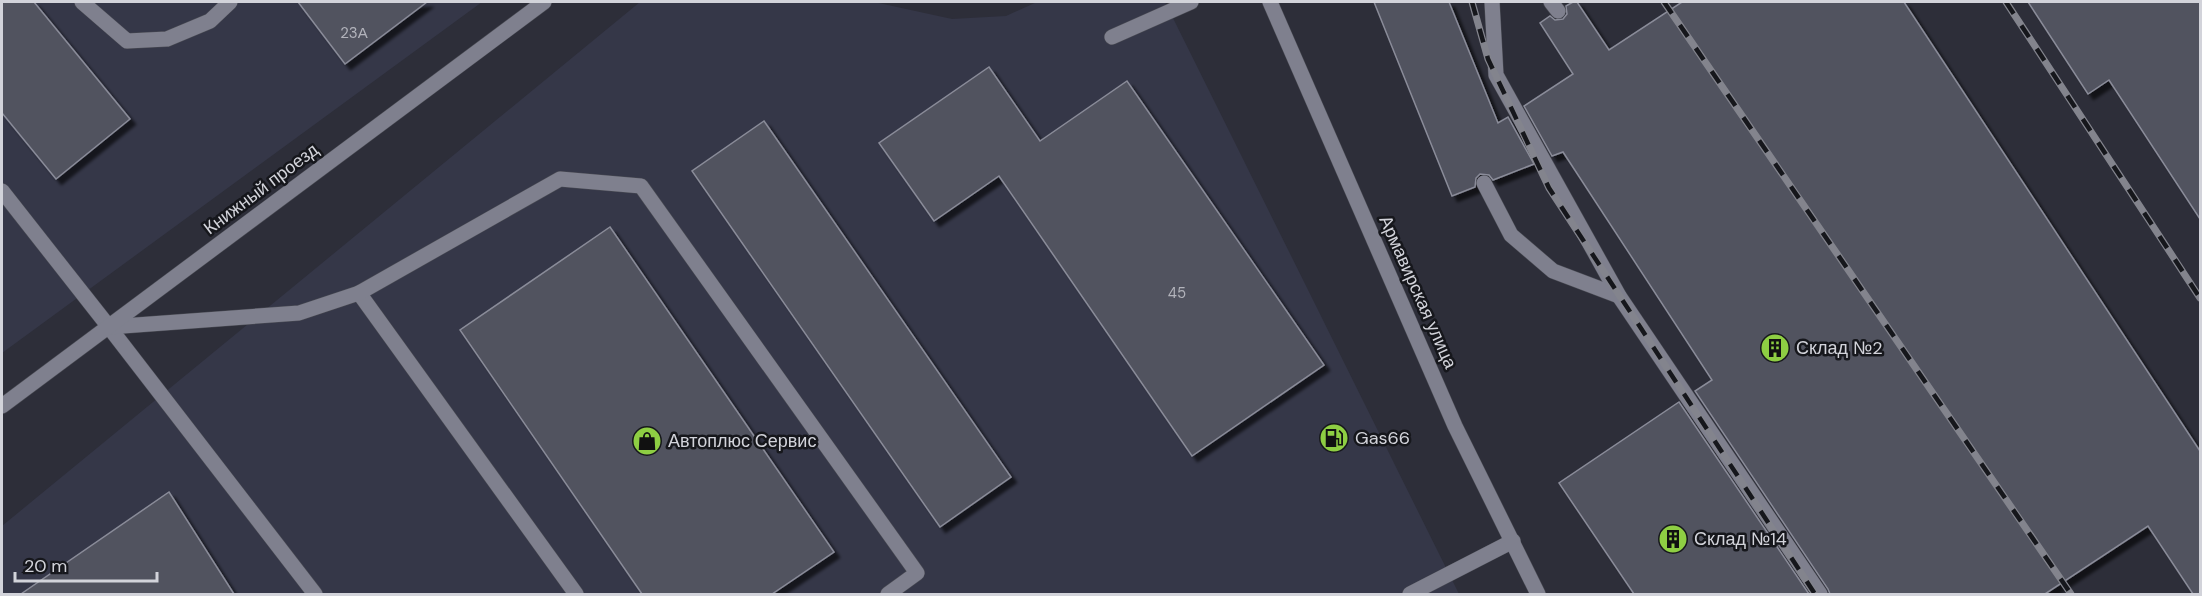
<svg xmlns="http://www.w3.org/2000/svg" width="2202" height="596" viewBox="0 0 2202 596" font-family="'DM Sans',sans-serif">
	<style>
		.built { fill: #353748 }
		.building { fill: #51525f; stroke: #8a8c99; stroke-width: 1.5; filter: url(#shadow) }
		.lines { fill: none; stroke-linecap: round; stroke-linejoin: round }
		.service-casing { stroke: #4a4b54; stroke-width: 16 }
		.minor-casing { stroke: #4a4b54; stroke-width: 16 }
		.secondary-casing { stroke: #4a4b54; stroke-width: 16 }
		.service { stroke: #7f808e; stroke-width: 15 }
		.minor { stroke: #7f808e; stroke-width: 15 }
		.secondary { stroke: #7f808e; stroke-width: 15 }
		.rail-casing { stroke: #83848d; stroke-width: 7 }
		.rail { stroke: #16171c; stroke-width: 4.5; stroke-dasharray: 14; stroke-linecap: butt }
		.labels { text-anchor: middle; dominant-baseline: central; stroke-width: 5; stroke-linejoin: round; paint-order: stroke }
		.number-label { font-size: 15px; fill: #b2b3bb }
		.street-label { font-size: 18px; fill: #d2d3da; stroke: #16171c }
		.poi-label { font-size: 18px; fill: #d2d3da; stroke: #16171c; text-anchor: start }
	</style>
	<defs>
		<filter id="shadow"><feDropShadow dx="5.5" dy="5.5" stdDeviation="1.5" flood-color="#0009"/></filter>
	</defs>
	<rect width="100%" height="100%" fill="#2d2e39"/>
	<g class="built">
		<polygon points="2,2 482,2 2,353"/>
		<polygon points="640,2 874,2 952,19 1006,16 1037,2 1165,2 1459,594 2,594 2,526"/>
	</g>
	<g class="building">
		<polygon points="2,2 34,2 130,119 56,179 2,113"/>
		<polygon points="298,2 427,2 345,64"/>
		<polygon points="1374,2 1449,2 1498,123 1508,117 1534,164 1493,180 1489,175 1480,174 1476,178 1475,187 1452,196"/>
		<polygon points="1573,2 1577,2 1609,50 1682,2 1904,2 2200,451 2200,594 2193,594 2148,526 2045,594 1830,594 1828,589 1695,391 1712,380 1563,152 1552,156 1524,106 1573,74 1540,23 1550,16 1555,20 1563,19 1567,14 1566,6"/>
		<polygon points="2028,2 2200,2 2200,219 2109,80 2088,94"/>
		<polygon points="989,67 1040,141 1127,81 1324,365 1192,456 999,176 934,221 879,143"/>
		<polygon points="764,121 1011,477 940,527 692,171"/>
		<polygon points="610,227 834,552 772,594 642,594 460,330"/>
		<polygon points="1679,402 1809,594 1634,594 1559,483"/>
		<polygon points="169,492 234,594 21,594"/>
	</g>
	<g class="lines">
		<g class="service-casing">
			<g id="service">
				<polyline points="82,2 127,41 167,39 210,21 230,2"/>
				<polyline points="1492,2 1496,75 1619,296 1820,594"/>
				<polyline points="1551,2 1558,11"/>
				<polyline points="1112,37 1191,2"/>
				<polyline points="1484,183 1511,235 1553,271 1619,296"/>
				<polyline points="2,191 109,327 315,594"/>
				<polyline points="359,293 576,594"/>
				<polyline points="109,327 299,313 359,293 560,179 641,186 917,573 888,594"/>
				<polyline points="1410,594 1513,541"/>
			</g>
		</g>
		<g class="minor-casing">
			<polyline id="minor" points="2,406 544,2"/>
		</g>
		<g class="secondary-casing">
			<polyline id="secondary" points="1270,2 1455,426 1538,594"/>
		</g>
		<use href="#service" class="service"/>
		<use href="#minor" class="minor"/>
		<use href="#secondary" class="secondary"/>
		<g class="rail-casing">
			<g id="rail">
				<polyline points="1472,2 1488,59 1549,188 1815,594"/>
				<polyline points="1664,2 2071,594"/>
				<polyline points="2006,2 2200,298"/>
			</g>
		</g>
		<use href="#rail" class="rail"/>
	</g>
	<defs>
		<g id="building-disc" transform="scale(1.5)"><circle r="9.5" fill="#8ece43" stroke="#16171c"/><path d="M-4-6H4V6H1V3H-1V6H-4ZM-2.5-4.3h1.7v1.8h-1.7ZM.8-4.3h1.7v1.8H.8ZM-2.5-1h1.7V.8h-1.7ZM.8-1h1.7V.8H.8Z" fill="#111"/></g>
		<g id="fuel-disc" transform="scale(1.5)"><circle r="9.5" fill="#8ece43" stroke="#16171c"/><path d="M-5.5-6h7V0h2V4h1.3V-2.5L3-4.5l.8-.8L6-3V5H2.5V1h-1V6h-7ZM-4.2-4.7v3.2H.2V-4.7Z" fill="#111"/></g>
		<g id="shop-disc" transform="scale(1.5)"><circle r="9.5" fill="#8ece43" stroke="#16171c"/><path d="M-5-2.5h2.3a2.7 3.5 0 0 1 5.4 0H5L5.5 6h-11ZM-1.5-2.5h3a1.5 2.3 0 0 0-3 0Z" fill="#111"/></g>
	</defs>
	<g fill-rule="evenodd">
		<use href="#building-disc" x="1775" y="348"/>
		<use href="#fuel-disc" x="1334" y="438"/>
		<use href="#shop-disc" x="647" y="441"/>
		<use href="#building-disc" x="1673" y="539"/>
	</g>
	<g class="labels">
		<g class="number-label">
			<text x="354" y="33">23А</text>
			<text x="1177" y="293">45</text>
		</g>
		<g class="street-label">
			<text transform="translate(261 189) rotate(-37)">Книжный проезд</text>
			<text transform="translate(1418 292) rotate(66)">Армавирская улица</text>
		</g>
		<g class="poi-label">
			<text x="1796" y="348">Склад №2</text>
			<text x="1355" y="438">Gas66</text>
			<text x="668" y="441">Автоплюс Сервис</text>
			<text x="1694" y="539">Склад №14</text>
		</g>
	</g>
	<rect width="2202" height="596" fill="none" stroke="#d2d3da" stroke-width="6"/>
	<path d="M15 572v9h142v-9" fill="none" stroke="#d2d3da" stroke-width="3"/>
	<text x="24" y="572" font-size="18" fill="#d2d3da" stroke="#16171c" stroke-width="4.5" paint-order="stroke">20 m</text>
</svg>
